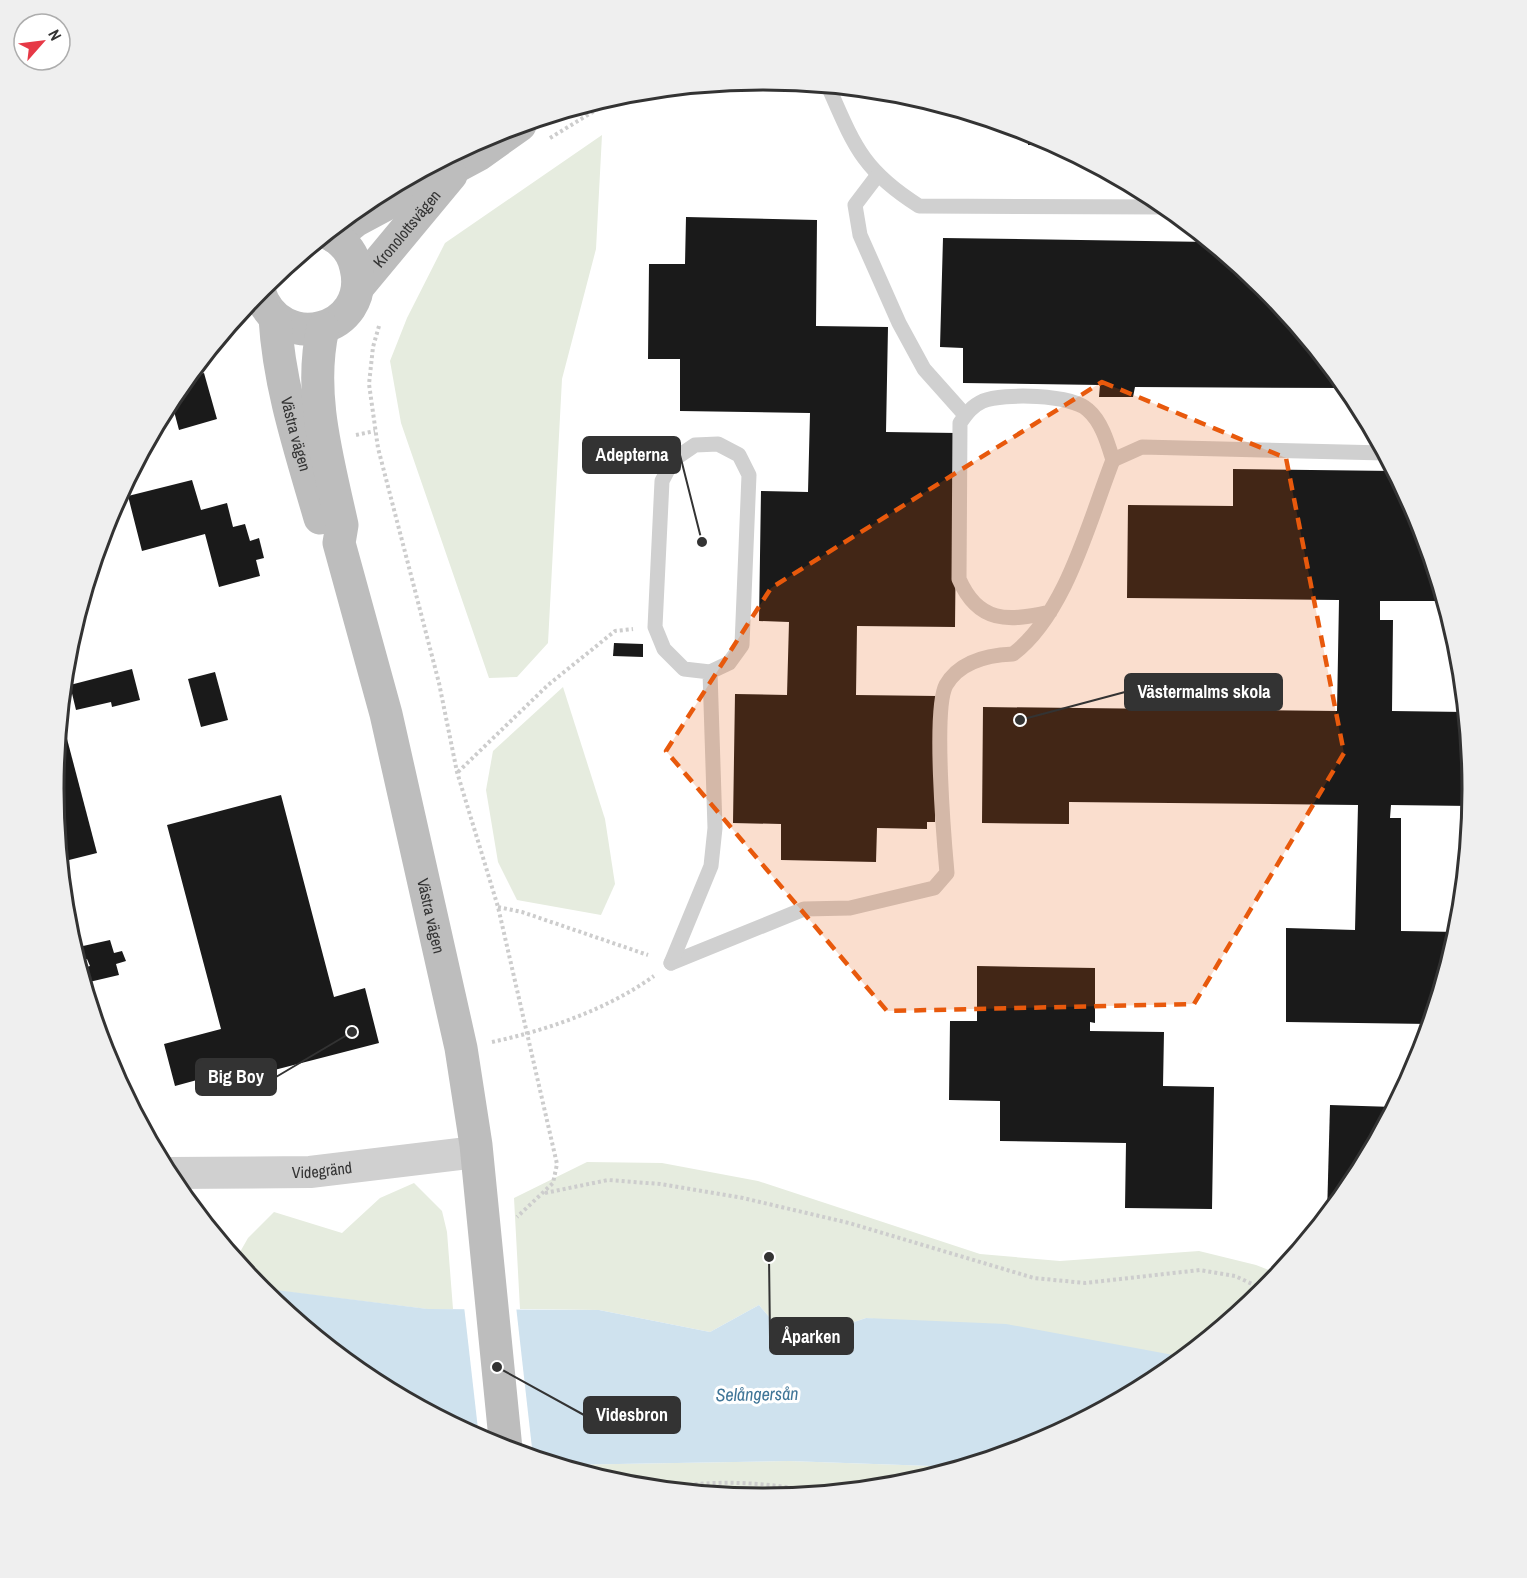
<svg xmlns="http://www.w3.org/2000/svg" width="1527" height="1578" viewBox="0 0 1527 1578" font-family="'Archivo Narrow',sans-serif">
	<style>
		.green { fill: #e6ecdf }
		.water { fill: #cfe2ee }
		.pier { fill: #fff }
		.building { fill: #1a1a1a }
		.lines { fill: none; stroke-linecap: round; stroke-linejoin: round }
		.path { stroke: #cdcdcd; stroke-width: 4; stroke-dasharray: 3 3; stroke-linecap: butt }
		.lane { stroke: #d0d0d0; stroke-width: 15 }
		.street { stroke: #d0d0d0; stroke-width: 32 }
		.secondary { stroke: #bdbdbd; stroke-width: 33 }
		.marked { fill: #e8590c; fill-opacity: 0.2; stroke: #e8590c; stroke-width: 4.5; stroke-dasharray: 12 8; stroke-linejoin: round }
		.labels { text-anchor: middle; dominant-baseline: central; stroke-width: 6; stroke-linejoin: round; paint-order: stroke }
		.street-label { font-size: 16px; fill: #333; stroke: #fff }
		.water-label { font-size: 18px; font-style: italic; fill: #3f7597; stroke: #fff }
		.rim { fill: none; stroke: #333; stroke-width: 3 }
		.leader { fill: none; stroke: #333; stroke-width: 2 }
		.callout-dot { fill: #333; stroke: #fff; stroke-width: 2 }
		.callout { fill: #333; stroke: #333; stroke-width: 2 }
		.callout-label { font-size: 18px; text-anchor: middle; font-weight: bold; fill: #fff }
	</style>
	<rect width="100%" height="100%" fill="#fff"/>
	<g class="green">
		<polygon points="602,135 596,249 562,379 548,643 517,677 489,678 401,423 390,361 407,318 445,243"/>
		<polygon points="563,687 605,819 615,884 601,915 517,900 498,862 486,790 493,751"/>
		<polygon points="587,1162 662,1163 758,1181 980,1254 1060,1261 1199,1251 1256,1265 1279,1274 1265,1291 1184,1357 866,1318 791,1343 759,1305 710,1332 599,1310 520,1309 514,1198"/>
		<path d="M414,1183L442,1211L447,1232L453,1309H427L263,1289C256,1275 245,1271 236,1259L248,1238L274,1212L342,1233L380,1198Z"/>
		<polygon points="788,1461 960,1467 902,1485 763,1498 625,1485 559,1465"/>
	</g>
	<polygon class="water" points="260,1288 428,1309 599,1310 710,1332 759,1305 791,1343 866,1318 1006,1324 1184,1357 1157,1379 1035,1445 960,1467 788,1461 559,1465 492,1444 369,1379"/>
	<polygon class="pier" points="464,1306 516,1306 533,1457 479,1438"/>
	<g class="building">
		<polygon points="1028,131 1035,134 1057,145 1028,145"/>
		<polygon points="686,217 817,220 816,326 888,327 886,432 957,433 955,627 857,626 856,695 937,696 935,822 927,822 927,829 877,828 876,862 781,860 781,824 733,823 735,694 787,695 789,622 759,621 761,491 808,492 810,413 680,411 680,359 648,359 649,264 685,264"/>
		<polygon points="943,238 1210,242 1265,288 1347,388 1135,387 1133,397 1099,397 1100,385 963,383 963,348 940,347"/>
		<polygon points="204,373 217,419 179,430 171,400 188,377"/>
		<polygon points="1233,469 1394,471 1419,518 1444,601 1380,601 1380,620 1393,620 1392,711 1465,712 1473,789 1471,806 1391,805 1390,818 1401,818 1401,931 1458,932 1430,1024 1286,1022 1286,928 1355,930 1358,805 1069,802 1069,824 982,823 983,707 1337,711 1339,600 1127,598 1128,505 1233,506"/>
		<polygon points="192,480 201,510 227,503 233,527 245,524 250,541 259,538 264,558 256,560 260,576 219,587 205,534 142,551 128,496"/>
		<polygon points="614,643 643,644 643,657 613,656"/>
		<polygon points="132,669 140,700 112,707 111,702 76,710 70,685"/>
		<polygon points="215,672 228,720 201,727 188,679"/>
		<polygon points="61,716 97,853 61,862 54,789"/>
		<polygon points="281,795 334,997 365,988 379,1043 243,1078 241,1068 175,1086 164,1044 221,1029 167,825"/>
		<polygon points="110,940 114,953 122,951 126,961 116,964 119,975 85,983 80,969 90,966 87,959 78,961 74,948"/>
		<polygon points="977,966 1095,968 1095,1023 1090,1022 1090,1031 1164,1032 1163,1086 1214,1087 1212,1209 1125,1208 1126,1143 1000,1141 1000,1101 949,1100 950,1021 977,1021"/>
		<polygon points="1330,1105 1394,1107 1353,1183 1327,1215"/>
	</g>
	<g class="lines">
		<g class="path">
			<polyline points="550,138 622,94"/>
			<polyline points="379,326 373,347 369,384 378,448 439,683 457,772 498,907 557,1164 553,1183 517,1217"/>
			<polyline points="356,435 375,431"/>
			<polyline points="1454,688 1463,688"/>
			<polyline points="458,772 548,685 615,631 633,629"/>
			<polyline points="498,907 522,912 648,955"/>
			<path d="M492,1042C548,1030 608,1009 654,976"/>
			<polyline points="545,1193 608,1180 660,1184 743,1198 849,1223 1034,1278 1085,1283 1200,1270 1235,1276 1265,1290"/>
			<path d="M665,1489C716,1478 771,1483 822,1493"/>
		</g>
		<g class="lane">
			<path d="M828,86C854,145 862,170 919,206L1167,207"/>
			<polyline points="877,176 855,205 860,235 899,323 924,369 965,415"/>
			<polyline points="1113,460 1142,447 1385,453"/>
			<path d="M671,963L804,909L850,908L934,888L947,873C944,840 933,709 946,685C960,661 987,655 1013,654C1066,614 1089,521 1113,460C1108,444 1102,422 1088,410C1071,394 1004,393 983,401C972,406 967,413 960,423L959,579C978,623 1008,622 1050,612"/>
			<polyline points="671,963 711,866 715,828 710,672 729,663 742,645 749,475 739,455 718,444 695,445 673,460 662,481 655,627 664,649 684,669 710,672"/>
		</g>
		<path class="street" id="s1" d="M168,1173L310,1172L476,1152"/>
		<g class="secondary">
			<polyline points="335,237 355,221 478,155 520,125"/>
			<path id="s2" d="M358,287L451,175"/>
			<path d="M259,291C280,356 371,331 356,268C353,252 342,240 328,233"/>
			<path id="s3" d="M275,318C279,387 301,452 320,518"/>
			<path id="s4" d="M323,328C308,394 328,460 342,525L339,543L386,714L461,1048L476,1145L506,1449"/>
		</g>
	</g>
	<path class="marked" d="M1102,382L1286,458L1344,753L1194,1004L887,1011L666,751L771,588Z"/>
	<g class="labels">
		<g class="street-label">
			<text stroke="none"><textPath href="#s2" startOffset="76">Kronolottsvägen</textPath></text>
			<text stroke="none"><textPath href="#s3" startOffset="118">Västra vägen</textPath></text>
			<text stroke="none"><textPath href="#s4" startOffset="602">Västra vägen</textPath></text>
			<text stroke="none"><textPath href="#s1" startOffset="154">Videgränd</textPath></text>
		</g>
		<g class="water-label">
			<text transform="translate(757 1394) rotate(-1)">Selångersån</text>
		</g>
	</g>
	<path d="M0 0H1527V1578H0ZM64 789a699 699 0 1 1 1398 0a699 699 0 1 1-1398 0Z" fill="#efefef" fill-rule="evenodd"/>
	<path class="rim" d="M64 789a699 699 0 1 1 1398 0a699 699 0 1 1-1398 0Z"/>
	<path class="leader" d="M702 542L680 455M1020 720L1125 692M352 1032L276 1077M769 1257L770 1336M497 1367L584 1415"/>
	<g class="callout-dot">
		<circle cx="702" cy="542" r="6"/>
		<circle cx="1020" cy="720" r="6"/>
		<circle cx="352" cy="1032" r="6"/>
		<circle cx="769" cy="1257" r="6"/>
		<circle cx="497" cy="1367" r="6"/>
	</g>
	<g class="callout">
		<rect x="583" y="437" width="97" height="36" rx="6"/>
		<rect x="1125" y="674" width="157" height="36" rx="6"/>
		<rect x="196" y="1059" width="80" height="36" rx="6"/>
		<rect x="770" y="1318" width="83" height="36" rx="6"/>
		<rect x="584" y="1397" width="96" height="36" rx="6"/>
	</g>
	<g class="callout-label">
		<text x="632" y="461">Adepterna</text>
		<text x="1204" y="698">Västermalms skola</text>
		<text x="236" y="1083">Big Boy</text>
		<text x="811" y="1343">Åparken</text>
		<text x="632" y="1421">Videsbron</text>
	</g>
	<g transform="translate(42 42) rotate(62)"><circle r="28" fill="#ffffff" stroke="#adadad" stroke-width="1.5"/>
	<path d="M0-4.5L10 22L0 15L-10 22Z" fill="#e63946"/>
	<text y="-9" font-size="16" font-weight="bold" text-anchor="middle" fill="#333333">N</text>
	</g>
</svg>
